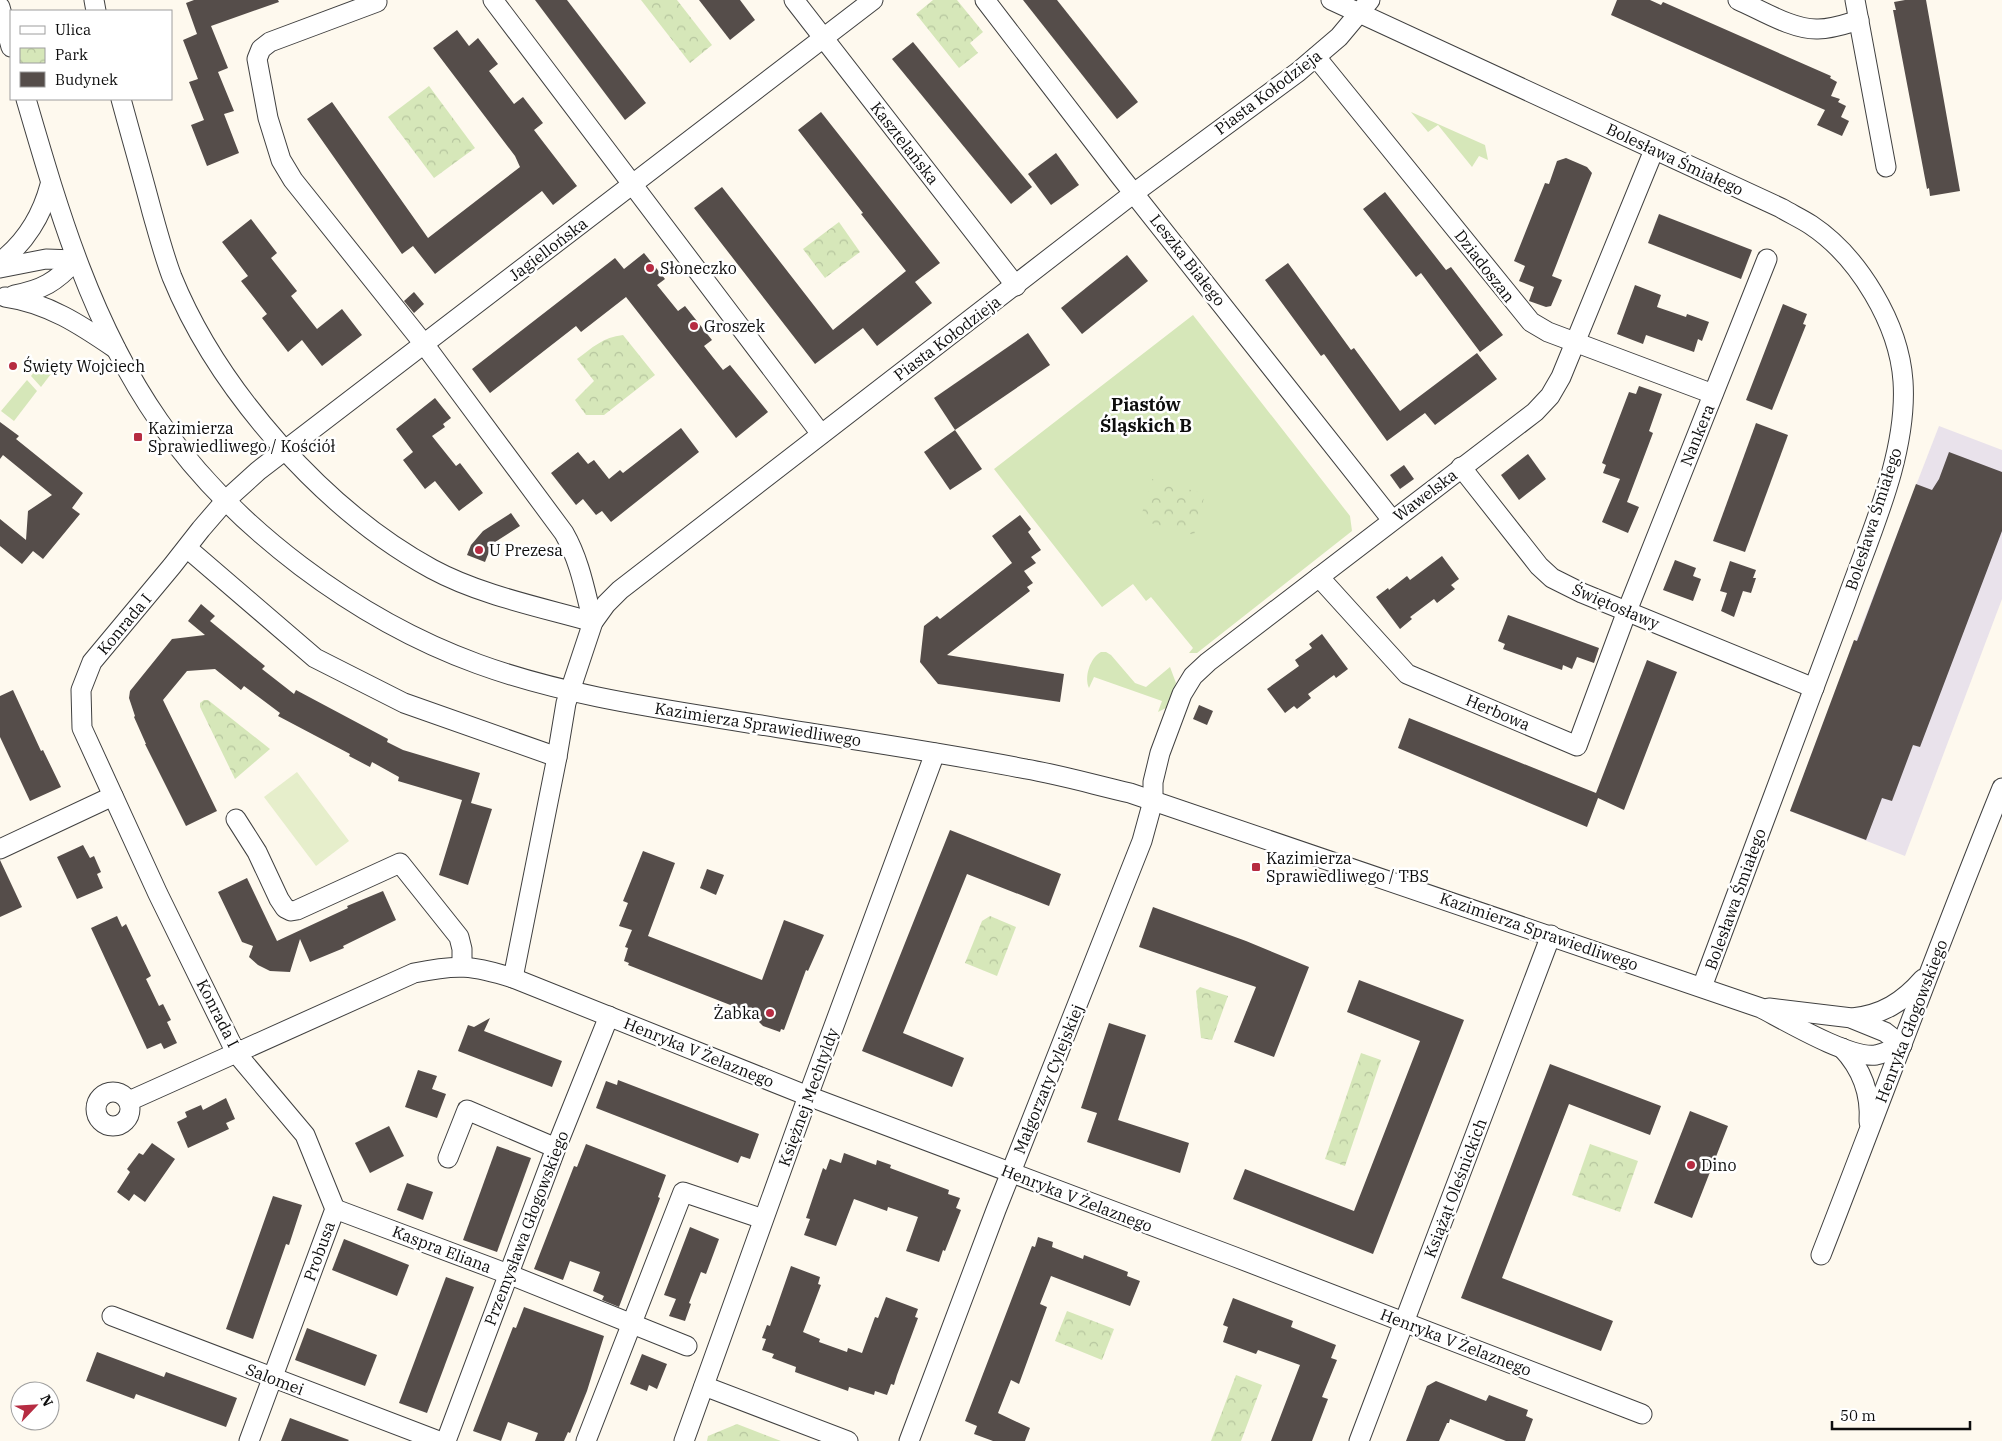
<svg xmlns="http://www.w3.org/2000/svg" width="2002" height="1441" viewBox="0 0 2002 1441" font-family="'IBM Plex Serif',serif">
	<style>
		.industrial { fill: #e9e2eb }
		.grass { fill: #d6e7b9 }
		.park { fill: url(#park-crowns) }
		.pitch { fill: #e6eecb }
		.building { fill: #554d4a }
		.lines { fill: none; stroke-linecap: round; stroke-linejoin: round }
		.minor-casing { stroke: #404040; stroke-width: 21 }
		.minor { stroke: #fff; stroke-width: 19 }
		.poi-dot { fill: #b62c42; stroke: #fff; stroke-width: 2 }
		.labels { text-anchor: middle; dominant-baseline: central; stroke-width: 5; stroke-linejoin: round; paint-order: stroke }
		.street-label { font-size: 16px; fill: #0d0d0d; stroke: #fff }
		.poi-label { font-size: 16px; fill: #0d0d0d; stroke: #fff; text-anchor: start }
		.neighbourhood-label { font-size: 18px; font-weight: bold; fill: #0d0d0d; stroke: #fff }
	</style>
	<defs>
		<pattern id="park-crowns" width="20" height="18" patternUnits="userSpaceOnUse" patternTransform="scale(1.25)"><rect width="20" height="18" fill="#d6e7b9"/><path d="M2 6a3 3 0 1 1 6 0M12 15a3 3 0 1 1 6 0" fill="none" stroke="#b6c59e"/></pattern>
	</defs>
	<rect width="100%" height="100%" fill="#fef9ee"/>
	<polygon class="industrial" points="1939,426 2002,450 2002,599 1905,856 1790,811"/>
	<g class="grass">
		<polygon points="1411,112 1485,145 1488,160 1479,156 1472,167 1438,125 1428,132"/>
		<polygon points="1193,315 1350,516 1352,531 1197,653 1189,653 1193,648 1151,597 1146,601 1133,584 1102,607 994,469"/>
		<polygon points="45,358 54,370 41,387 31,376"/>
		<polygon points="27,380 37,391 14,421 1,411"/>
		<path d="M1101,652H1106L1111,655L1135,683L1146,687L1170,667L1176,683L1168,707L1158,712L1162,701L1094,677L1089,688C1084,677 1090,658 1101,652Z"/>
	</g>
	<g class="park">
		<polygon points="641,0 677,0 712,45 690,63"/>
		<polygon points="933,0 957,0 983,32 970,43 978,53 959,68 916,14"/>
		<polygon points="429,86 475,148 434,178 388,117"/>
		<polygon points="839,222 860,252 825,278 803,249"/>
		<path d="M623,335L655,375L604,415H586L575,400L594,381L577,359C592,348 603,337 623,335Z"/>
		<polygon points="1152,479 1205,494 1194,535 1140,520"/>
		<polygon points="204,700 208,700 270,749 235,779 200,707 200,703"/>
		<polygon points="990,916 1016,927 997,976 965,963 982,921"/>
		<polygon points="1200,987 1228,996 1212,1040 1201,1038 1196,991"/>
		<polygon points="1361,1053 1381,1060 1345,1166 1325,1159"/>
		<polygon points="1590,1144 1638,1161 1620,1212 1572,1195"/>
		<polygon points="1067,1311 1114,1329 1102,1360 1055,1341"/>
		<polygon points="1236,1375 1262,1385 1241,1441 1211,1441"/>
		<polygon points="737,1424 781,1441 707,1441 708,1436"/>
	</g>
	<polygon class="pitch" points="297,772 349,841 316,866 264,797"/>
	<g class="building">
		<polygon points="194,0 278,0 279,2 211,26 228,68 218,72 234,111 224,114 239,153 207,166 191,125 204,120 189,82 198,79 183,40 197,34 186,3"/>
		<polygon points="535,0 567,0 646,103 625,120"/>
		<polygon points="699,0 740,0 755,20 730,40"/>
		<polygon points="1023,0 1057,0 1138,102 1117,119"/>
		<polygon points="1617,0 1650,0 1661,5 1663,2 1831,76 1830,78 1837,82 1831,96 1840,99 1838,102 1846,106 1841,117 1849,121 1842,136 1817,125 1825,110 1611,15"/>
		<polygon points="1905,0 1926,0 1960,191 1930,196 1929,188 1927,189 1893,10 1896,10 1894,2"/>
		<polygon points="457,30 469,46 478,38 498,64 489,71 514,104 523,97 543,123 534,130 577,186 553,205 542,191 435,274 413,246 402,254 307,119 332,102 428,238 520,167 515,156 433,48"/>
		<polygon points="913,42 1032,187 1011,204 892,59"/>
		<polygon points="821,112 940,263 915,282 932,303 877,346 863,328 815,364 694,208 722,187 833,330 906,271 861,214 863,213 798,130"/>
		<polygon points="1056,153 1079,185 1051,205 1028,174"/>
		<polygon points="1566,158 1587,167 1592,173 1552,276 1562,280 1551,306 1546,307 1529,301 1534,287 1519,281 1525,266 1514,261 1545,183 1549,184 1557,161"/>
		<polygon points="1385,192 1446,270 1451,267 1503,335 1480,352 1421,273 1416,277 1363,209"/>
		<polygon points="1659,214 1752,250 1741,279 1648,243"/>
		<polygon points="251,219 277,253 271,258 297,291 291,296 317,329 342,309 362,335 322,366 302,340 288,352 262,318 267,314 241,281 248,276 222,242"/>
		<polygon points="644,253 665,279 657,285 678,311 685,306 712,340 704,346 723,370 730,365 768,412 736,438 626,297 581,332 576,326 490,393 472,369 615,258 624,269"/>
		<polygon points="1127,255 1148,281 1082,334 1061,308"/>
		<polygon points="1288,263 1351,350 1354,348 1400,411 1477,353 1497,379 1435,425 1425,413 1387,441 1324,354 1321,356 1265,280"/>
		<polygon points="1635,285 1661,295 1657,307 1686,317 1687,314 1709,322 1702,341 1698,339 1694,352 1646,335 1643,344 1617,334"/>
		<polygon points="414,292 424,304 414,313 404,301"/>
		<polygon points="1783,304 1807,314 1803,324 1806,325 1772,410 1746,400"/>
		<polygon points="1028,333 1050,365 955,430 934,398"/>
		<polygon points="1639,386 1662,394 1649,431 1653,433 1627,502 1639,507 1628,533 1602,522 1620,479 1603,473 1606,465 1602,463 1629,392 1636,394"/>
		<polygon points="435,398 451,418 443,424 445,427 432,436 456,466 460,463 483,493 459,511 435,481 425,489 403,460 413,452 396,429"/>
		<polygon points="0,422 19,436 16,439 83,493 72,508 80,514 43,559 33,551 22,564 0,546 0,519 26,540 28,511 52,495 3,455 0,459"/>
		<polygon points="1756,423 1788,435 1745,552 1713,541"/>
		<polygon points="681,428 699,452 611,522 602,511 596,515 583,499 576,505 551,473 578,452 588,464 594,460 609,479 620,470 623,473"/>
		<polygon points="955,430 982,469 950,490 924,452"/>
		<polygon points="1949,452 2002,472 2002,531 1920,747 1913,745 1892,801 1882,798 1866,840 1790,811 1854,640 1857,641 1916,484 1932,490 1939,479"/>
		<polygon points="1528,454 1546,479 1519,500 1501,475"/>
		<polygon points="1404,465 1414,479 1400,489 1390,475"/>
		<polygon points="511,513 520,526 492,544 485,562 467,555 471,545 483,531"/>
		<polygon points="1020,515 1031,529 1028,532 1041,550 1031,557 1036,563 1024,571 1033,583 1027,587 1030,591 947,655 1064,674 1060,702 938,684 920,662 924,626 937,616 940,619 1012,563 992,536"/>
		<polygon points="1442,556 1459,579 1451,585 1455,589 1437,603 1434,599 1410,617 1412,619 1400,629 1376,597 1388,588 1389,590 1407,576 1410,580"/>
		<polygon points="1675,560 1696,568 1693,576 1701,579 1693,601 1663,590"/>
		<polygon points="1730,561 1756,570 1753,578 1756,578 1751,593 1743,591 1734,617 1721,611 1727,593 1720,591"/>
		<polygon points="201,604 215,616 210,621 265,666 262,669 294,694 296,690 388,739 387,742 403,750 480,773 471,803 492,809 468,885 439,875 462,800 398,781 399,777 372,762 370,767 349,756 350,754 278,716 280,713 244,686 241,690 215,669 187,671 163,700 217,811 186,826 145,744 146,744 134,717 135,716 129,698 130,691 172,639 205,635 188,621"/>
		<polygon points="1508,615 1599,648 1594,663 1577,657 1572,669 1563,665 1562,670 1503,649 1505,644 1498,641"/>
		<polygon points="1322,634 1348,669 1336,678 1334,675 1308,694 1311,698 1297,709 1294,706 1285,713 1267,689 1299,666 1295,660 1312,648 1309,644"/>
		<polygon points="1647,660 1677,672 1624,810 1598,798 1587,827 1398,748 1409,718 1596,793"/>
		<polygon points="13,690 41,751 43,750 61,787 30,801 0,737 0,696"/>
		<polygon points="1199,705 1213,711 1207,725 1193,719"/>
		<polygon points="950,830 1061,874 1049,906 967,874 903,1033 964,1058 952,1087 862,1051"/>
		<polygon points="83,845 90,858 94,856 101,872 97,874 103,888 77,899 57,857"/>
		<polygon points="643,851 675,863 648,936 762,980 784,920 824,935 808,971 806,970 784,1030 781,1029 780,1032 763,1026 759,1022 761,1017 628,965 629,963 624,961 628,948 625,947 632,930 619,926 628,903 623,901"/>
		<polygon points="0,860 22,907 0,917"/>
		<polygon points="707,869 724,875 716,895 700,888"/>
		<polygon points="247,878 277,941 348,908 347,906 383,891 396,920 343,946 344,948 310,962 300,939 290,972 270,971 258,965 249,957 253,946 242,942 218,892"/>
		<polygon points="1153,907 1246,941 1309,967 1274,1057 1234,1042 1256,987 1139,947"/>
		<polygon points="117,916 122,927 126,924 151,976 146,979 159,1006 163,1004 171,1020 167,1022 177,1043 164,1049 161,1043 147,1049 91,928"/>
		<polygon points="1359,980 1464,1020 1373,1254 1233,1199 1245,1169 1354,1211 1420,1041 1347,1012"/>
		<polygon points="490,1018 484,1031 562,1061 552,1087 458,1051 468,1025 474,1027"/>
		<polygon points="1109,1023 1146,1035 1118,1120 1189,1143 1180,1173 1087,1142 1097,1113 1081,1108"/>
		<polygon points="1550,1064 1661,1106 1650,1135 1569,1104 1502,1278 1613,1321 1601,1351 1461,1298"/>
		<polygon points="418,1070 437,1076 432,1089 446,1094 437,1118 405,1107"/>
		<polygon points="618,1080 759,1134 750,1159 741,1156 738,1163 596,1108 606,1081 617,1085"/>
		<polygon points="226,1098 235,1119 226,1123 229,1129 188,1148 177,1122 187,1117 185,1112 201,1105 203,1110"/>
		<polygon points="1690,1111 1728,1126 1692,1218 1654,1203"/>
		<polygon points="389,1126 404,1156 370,1173 355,1143"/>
		<polygon points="152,1143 175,1159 145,1202 134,1194 129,1201 117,1192 130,1172 127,1169 139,1153 143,1155"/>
		<polygon points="586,1144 666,1175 658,1197 660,1198 619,1307 602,1300 604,1296 593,1291 600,1272 570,1261 563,1280 534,1269 574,1166 577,1167"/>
		<polygon points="497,1146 531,1158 497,1252 463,1240"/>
		<polygon points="844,1153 876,1165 877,1160 891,1165 890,1168 949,1190 948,1194 960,1198 956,1208 961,1210 945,1251 943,1250 939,1262 906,1251 918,1217 888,1207 887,1211 854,1199 836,1246 804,1235 810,1219 806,1218 823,1168 826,1170 830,1159 841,1163"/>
		<polygon points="407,1183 433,1192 423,1220 397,1210"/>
		<polygon points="273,1196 302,1205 289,1245 286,1244 253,1339 226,1329"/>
		<polygon points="690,1227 719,1239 706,1274 701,1272 689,1303 691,1304 685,1321 669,1316 676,1299 664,1295"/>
		<polygon points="1038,1237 1053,1242 1052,1247 1083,1259 1084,1255 1128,1272 1127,1276 1140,1281 1130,1306 1051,1276 1040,1304 1047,1307 1019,1384 1011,1380 998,1413 1030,1428 1025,1441 993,1441 974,1434 977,1426 965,1421 1032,1246 1035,1247"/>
		<polygon points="344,1239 409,1265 397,1296 332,1270"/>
		<polygon points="791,1266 820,1277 818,1284 821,1285 803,1332 820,1339 819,1342 847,1352 848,1348 862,1353 875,1317 878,1318 886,1297 918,1309 915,1317 918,1318 897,1375 894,1385 891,1384 887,1395 875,1391 874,1395 849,1387 848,1391 795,1372 796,1367 772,1358 774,1354 762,1350 766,1339 762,1338 767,1325 770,1326"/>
		<polygon points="446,1277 474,1287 427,1413 399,1403"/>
		<polygon points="1233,1298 1293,1321 1291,1327 1336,1345 1331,1358 1337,1360 1322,1397 1328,1399 1312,1441 1271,1441 1300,1365 1258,1350 1256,1354 1223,1342 1228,1327 1223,1325"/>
		<polygon points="524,1307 604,1336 587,1391 570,1433 568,1432 564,1441 535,1441 538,1433 508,1422 501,1441 473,1431 513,1327 516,1328"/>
		<polygon points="307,1328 377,1355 365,1386 295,1360"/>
		<polygon points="97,1352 164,1377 166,1372 237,1398 226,1427 136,1394 134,1399 86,1381"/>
		<polygon points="642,1354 667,1364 657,1389 649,1385 647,1391 630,1384"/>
		<polygon points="1436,1381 1486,1401 1489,1395 1528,1410 1526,1416 1533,1419 1525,1441 1506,1441 1450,1419 1449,1423 1447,1423 1439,1441 1406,1441 1427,1386"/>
		<polygon points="290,1418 349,1440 348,1441 281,1441"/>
	</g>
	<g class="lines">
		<g class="minor-casing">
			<g id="minor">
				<polyline points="94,0 96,11"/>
				<polyline points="493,0 821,434"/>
				<polyline points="794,0 1016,286"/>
				<path d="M873,0L258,471L226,500L201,529L172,566L92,662L81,690L82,728L158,894L236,1053L414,973C457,964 472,965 513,978L557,757L566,703L593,622L606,604L620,590L1134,193L1298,72L1339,37L1370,0"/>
				<polyline points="985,0 1120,176 1392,520"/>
				<path d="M1331,0L1781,208C1791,214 1802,219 1811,225C1859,257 1899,324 1903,381C1908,454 1870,534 1846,602C1799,731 1749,858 1702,987"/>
				<path d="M1738,0C1761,10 1793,30 1818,29C1832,29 1846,24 1859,20"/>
				<polyline points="1855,0 1886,167"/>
				<path d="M377,2L270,42L261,49L257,59L268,118L281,160L293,180L424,344L564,533C580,561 585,591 593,622"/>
				<polyline points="0,7 11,47"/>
				<polyline points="1316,57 1531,322 1548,332 1713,394"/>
				<path d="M26,99C59,212 91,323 159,421C233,528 357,620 478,664C574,699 679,711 779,728C861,741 944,753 1026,769C1061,775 1095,785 1130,793L1761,1008C1786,1021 1850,1059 1876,1055C1885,1053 1894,1049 1902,1045"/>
				<path d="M121,99C131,136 142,174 152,212C158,233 164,256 172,277C218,390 324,510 432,569C480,595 540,607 593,622"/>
				<path d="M0,262C25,243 42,215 50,185"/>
				<polyline points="0,268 46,259 76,260"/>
				<path d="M14,295C42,290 56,282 76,260"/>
				<path d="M5,297C48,303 81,325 116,349"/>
				<polyline points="1461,467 1539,566 1552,578 1582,593 1814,688"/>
				<polyline points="187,548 315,658 404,703 557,757"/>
				<polyline points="1319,577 1407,674 1577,746 1627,611 1767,259"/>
				<polyline points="236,819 257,852 279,899 285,908 291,911 297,910 400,863 459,937 462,949 462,966"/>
				<polyline points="0,849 113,796"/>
				<polyline points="513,978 808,1096 1235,1257 1642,1414"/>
				<path d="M1769,1008L1852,1018C1882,1015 1903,1002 1923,979"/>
				<polyline points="1853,1019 1885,1032 1902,1045"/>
				<path d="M1842,1048C1862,1069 1871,1093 1869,1122"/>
				<circle cx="113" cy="1109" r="17"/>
				<polyline points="129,1101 236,1053 305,1135 335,1209 249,1441"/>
				<polyline points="448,1158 467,1110 556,1148"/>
				<polyline points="335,1209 508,1274 687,1346"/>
				<path d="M1821,1255C1882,1099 1939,943 2002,788"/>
				<polyline points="112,1316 439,1441"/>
				<polyline points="704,1386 848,1441"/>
				<polyline points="446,1441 556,1148 609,1016"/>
				<polyline points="586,1441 683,1192 763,1219"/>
				<polyline points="684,1441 808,1096 935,753"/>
				<polyline points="909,1441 996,1210 1142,841 1153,801 1153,782 1160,753 1182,694 1193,676 1208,662 1535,412 1550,396 1561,377 1654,150"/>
				<polyline points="1359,1441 1551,935"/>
			</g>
		</g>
		<use href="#minor" class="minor"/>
	</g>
	<g class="poi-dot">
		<circle cx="650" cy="268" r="5"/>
		<circle cx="694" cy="326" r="5"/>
		<circle cx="13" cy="366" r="5"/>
		<rect x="133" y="432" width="10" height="10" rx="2.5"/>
		<circle cx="479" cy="550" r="5"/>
		<rect x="1251" y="862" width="10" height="10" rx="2.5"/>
		<circle cx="770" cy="1013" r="5"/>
		<circle cx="1691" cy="1165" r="5"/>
	</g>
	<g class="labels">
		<g class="street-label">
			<text transform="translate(1268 92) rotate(-37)">Piasta Kołodzieja</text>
			<text transform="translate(905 143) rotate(52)">Kasztelańska</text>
			<text transform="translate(1675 159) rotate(25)">Bolesława Śmiałego</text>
			<text transform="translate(548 249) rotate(-37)">Jagiellońska</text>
			<text transform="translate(1188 260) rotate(52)">Leszka Białego</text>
			<text transform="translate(1485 266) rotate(52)">Dziadoszan</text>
			<text transform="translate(947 338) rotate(-37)">Piasta Kołodzieja</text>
			<text transform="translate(1697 435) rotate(-68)">Nankera</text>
			<text transform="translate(1425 495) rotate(-37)">Wawelska</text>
			<text transform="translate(1873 519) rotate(-72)">Bolesława Śmiałego</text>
			<text transform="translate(1616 606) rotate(23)">Świętosławy</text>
			<text transform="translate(124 624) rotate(-50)">Konrada I</text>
			<text transform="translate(1498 712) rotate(23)">Herbowa</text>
			<text transform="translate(758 724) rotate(9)">Kazimierza Sprawiedliwego</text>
			<text transform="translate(1735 899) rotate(-70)">Bolesława Śmiałego</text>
			<text transform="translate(1539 931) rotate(19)">Kazimierza Sprawiedliwego</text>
			<text transform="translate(218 1013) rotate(63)">Konrada I</text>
			<text transform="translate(1911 1021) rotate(-69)">Henryka Głogowskiego</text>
			<text transform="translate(699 1052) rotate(22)">Henryka V Żelaznego</text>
			<text transform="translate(1048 1079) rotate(-68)">Małgorzaty Cylejskiej</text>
			<text transform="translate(808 1097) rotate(-70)">Księżnej Mechtyldy</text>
			<text transform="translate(1455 1188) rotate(-69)">Książąt Oleśnickich</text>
			<text transform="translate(1077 1198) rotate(21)">Henryka V Żelaznego</text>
			<text transform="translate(526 1228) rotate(-69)">Przemysława Głogowskiego</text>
			<text transform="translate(442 1249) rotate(21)">Kaspra Eliana</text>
			<text transform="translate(319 1251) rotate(-70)">Probusa</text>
			<text transform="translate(1456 1342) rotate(21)">Henryka V Żelaznego</text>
			<text transform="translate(275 1379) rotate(21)">Salomei</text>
		</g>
		<g class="poi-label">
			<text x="660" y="268">Słoneczko</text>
			<text x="704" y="326">Groszek</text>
			<text x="23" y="366">Święty Wojciech</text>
			<text x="148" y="428">Kazimierza<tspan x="148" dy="18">Sprawiedliwego / Kościół</tspan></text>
			<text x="489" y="550">U Prezesa</text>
			<text x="1266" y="858">Kazimierza<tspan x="1266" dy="18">Sprawiedliwego / TBS</tspan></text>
			<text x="760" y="1013" text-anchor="end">Żabka</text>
			<text x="1701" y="1165">Dino</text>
		</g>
		<g class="neighbourhood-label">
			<text x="1146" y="404">Piastów<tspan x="1146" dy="21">Śląskich B</tspan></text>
		</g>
	</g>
	<rect x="10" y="10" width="162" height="90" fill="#ffffff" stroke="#9e9e9e"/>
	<rect x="20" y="26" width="25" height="8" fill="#ffffff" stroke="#9e9e9e"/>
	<text x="55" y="35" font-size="15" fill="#0d0d0d">Ulica</text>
	<rect x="20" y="48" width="25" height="15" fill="url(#park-crowns)" stroke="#9e9e9e"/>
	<text x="55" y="60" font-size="15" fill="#0d0d0d">Park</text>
	<rect x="20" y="72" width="25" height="15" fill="#554d4a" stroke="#9e9e9e"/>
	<text x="55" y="85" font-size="15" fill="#0d0d0d">Budynek</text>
	<g transform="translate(35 1406) rotate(65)"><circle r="24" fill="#ffffff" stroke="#9e9e9e"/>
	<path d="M0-4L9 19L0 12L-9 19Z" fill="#b62c42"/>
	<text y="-8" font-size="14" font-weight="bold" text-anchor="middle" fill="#0d0d0d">N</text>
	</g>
	<path d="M1832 1421v8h138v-8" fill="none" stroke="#0d0d0d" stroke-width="2.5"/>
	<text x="1840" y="1421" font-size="15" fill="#0d0d0d" stroke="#ffffff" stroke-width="4" paint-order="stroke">50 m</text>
</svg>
